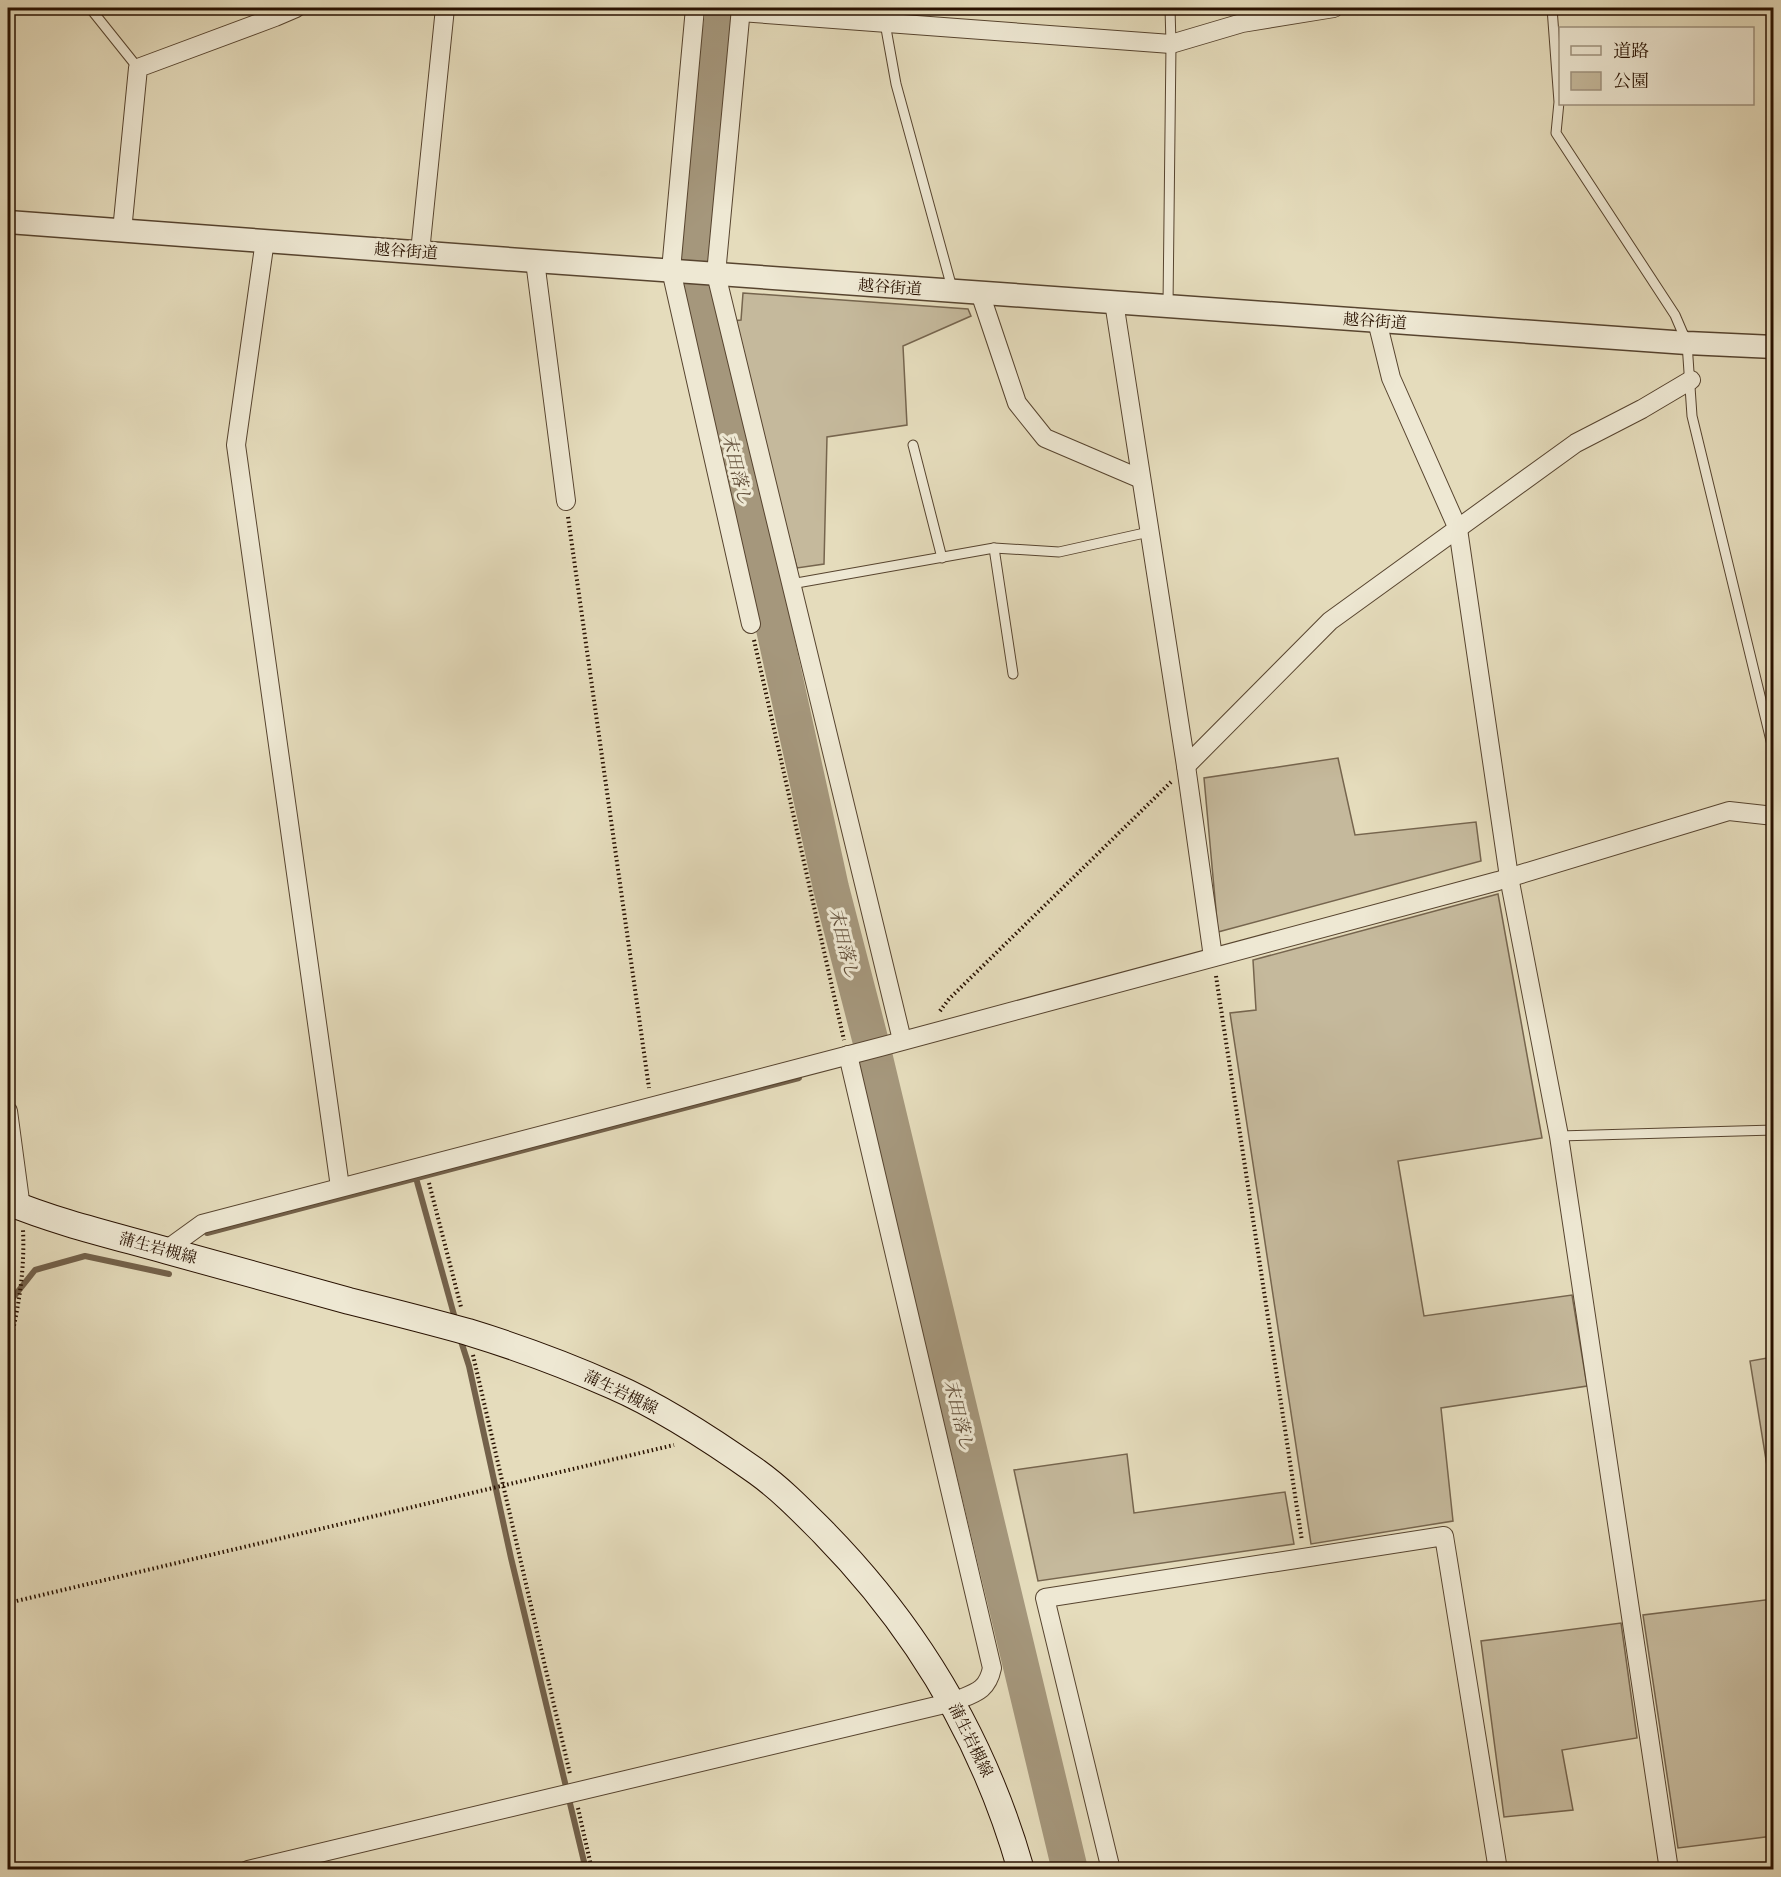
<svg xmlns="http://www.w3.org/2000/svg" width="1781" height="1877" viewBox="0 0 1781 1877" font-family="'IM FELL Great Primer','Noto Serif JP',serif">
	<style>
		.green { fill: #c5b99c; stroke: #76654e; stroke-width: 1.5 }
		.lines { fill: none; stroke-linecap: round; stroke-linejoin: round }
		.stream { stroke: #73614a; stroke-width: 6 }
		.river { stroke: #a5977c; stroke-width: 36 }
		.service-casing { stroke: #57442f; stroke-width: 11 }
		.minor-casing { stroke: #57442f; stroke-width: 20 }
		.tertiary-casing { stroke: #57442f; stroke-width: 25 }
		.secondary-casing { stroke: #281100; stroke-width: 28 }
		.path { stroke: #281100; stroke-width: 4; stroke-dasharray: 1.5 3; stroke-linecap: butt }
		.service { stroke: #eee8d3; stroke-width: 9 }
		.minor { stroke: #eee8d3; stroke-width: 18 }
		.tertiary { stroke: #eee8d3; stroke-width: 22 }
		.secondary { stroke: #eee8d3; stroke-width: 26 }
		.labels { text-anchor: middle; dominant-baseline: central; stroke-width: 6; stroke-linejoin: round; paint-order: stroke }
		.street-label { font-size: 16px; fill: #281100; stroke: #eee8d3 }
		.water-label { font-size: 18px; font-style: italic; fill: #604d38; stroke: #eee8d3 }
	</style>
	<rect width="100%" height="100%" fill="#e5dcbc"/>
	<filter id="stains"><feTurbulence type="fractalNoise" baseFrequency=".00333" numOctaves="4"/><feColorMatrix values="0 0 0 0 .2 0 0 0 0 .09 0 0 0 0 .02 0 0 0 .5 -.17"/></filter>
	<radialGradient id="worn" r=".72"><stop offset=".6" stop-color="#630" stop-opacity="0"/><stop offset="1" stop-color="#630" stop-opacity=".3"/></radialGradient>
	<g class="green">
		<polygon points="743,293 968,309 971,316 903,346 907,425 827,437 824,564 797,568 731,321 741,320"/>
		<polygon points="1338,758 1355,835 1476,822 1481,861 1218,932 1204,778"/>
		<polygon points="1498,894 1542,1138 1398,1161 1424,1316 1572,1295 1587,1386 1441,1408 1453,1521 1311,1544 1230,1013 1256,1010 1253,960"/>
		<polygon points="1773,1357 1774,1357 1773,1503 1750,1361"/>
		<polygon points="1127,1454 1134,1513 1285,1492 1294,1544 1038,1581 1014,1470"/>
		<polygon points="1773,1599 1773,1836 1678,1848 1643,1615"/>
		<polygon points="1621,1623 1637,1738 1562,1750 1573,1810 1504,1817 1481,1641"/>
	</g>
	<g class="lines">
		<g class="stream">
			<polyline points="416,1178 456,1322"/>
			<polyline points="207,1233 799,1078"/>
			<polyline points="8,1304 35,1270 85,1256 169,1274"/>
			<polyline points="460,1338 469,1366 511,1558 586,1870"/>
		</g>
		<polyline class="river" points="724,8 713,77 694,252 698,308 751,524 831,888 875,1058 1070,1870"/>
		<g class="service-casing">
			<g id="service">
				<polyline points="90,8 138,68"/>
				<polyline points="1552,8 1559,102 1556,133 1675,315 1687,343 1692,416 1774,753"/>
				<polyline points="885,23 896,84 952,288"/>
				<polyline points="1168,305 1171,44 1170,8"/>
				<polyline points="913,445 942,558"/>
				<polyline points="994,548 1013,674"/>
				<polyline points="791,584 994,548 1059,552 1149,532"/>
				<polyline points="1559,1136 1774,1130"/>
			</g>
		</g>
		<g class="minor-casing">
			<g id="minor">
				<polyline points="694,8 695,8 671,270 751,624"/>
				<polyline points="741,8 716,274 902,1040"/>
				<polyline points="740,12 1171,44 1242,23 1334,8"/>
				<polyline points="122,231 138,68 275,17 296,8"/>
				<polyline points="265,240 236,445 340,1187"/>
				<polyline points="420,252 445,8"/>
				<polyline points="535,261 566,501"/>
				<polyline points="980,293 1017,403 1045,438 1141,479"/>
				<polyline points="1114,302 1186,766 1213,957"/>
				<polyline points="1377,321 1391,378 1458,529 1509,877 1559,1136 1669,1870"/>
				<polyline points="1186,766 1330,621 1576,443 1642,409 1691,380"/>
				<polyline points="8,1111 21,1208"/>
				<polyline points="166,1250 202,1224 880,1047 1498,881 1729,811 1774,816"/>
				<path d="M248,1870L953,1702C974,1693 987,1692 992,1668L848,1055"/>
				<polyline points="1111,1870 1045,1598 1444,1536 1498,1870"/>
			</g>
		</g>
		<g class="tertiary-casing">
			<polyline id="tertiary" points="8,222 535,261 1687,343 1774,347"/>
		</g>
		<g class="secondary-casing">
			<path id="secondary" d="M8,1202C59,1223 115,1236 168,1251C229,1268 289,1285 349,1301C389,1311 429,1321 468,1332C517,1347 566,1365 613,1386C659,1406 716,1443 757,1472C782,1490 803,1512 824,1533C918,1629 984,1740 1021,1870"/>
		</g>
		<g class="path">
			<polyline points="568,517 649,1088"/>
			<polyline points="754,640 844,1040"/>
			<polyline points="1216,976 1302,1541"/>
			<polyline points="940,1011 949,999 1171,782"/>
			<polyline points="429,1183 461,1307"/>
			<path d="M8,1352C18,1311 25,1272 23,1230"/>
			<polyline points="473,1355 570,1774"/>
			<polyline points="8,1603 674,1445"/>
			<polyline points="578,1808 592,1870"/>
		</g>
		<use href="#service" class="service"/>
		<use href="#minor" class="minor"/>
		<use href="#tertiary" class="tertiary"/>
		<use href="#secondary" class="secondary"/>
	</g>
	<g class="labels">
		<g class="street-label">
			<text transform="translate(406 251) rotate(4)">越谷街道</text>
			<text transform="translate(890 287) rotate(4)">越谷街道</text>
			<text transform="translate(1375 321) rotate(4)">越谷街道</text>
			<text transform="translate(158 1248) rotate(15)">蒲生岩槻線</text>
			<text transform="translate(621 1392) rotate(26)">蒲生岩槻線</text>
			<text transform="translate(971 1740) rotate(64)">蒲生岩槻線</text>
		</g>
		<g class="water-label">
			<text transform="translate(737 469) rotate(76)">末田落し</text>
			<text transform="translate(844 943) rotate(76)">末田落し</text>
			<text transform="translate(959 1415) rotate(76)">末田落し</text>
		</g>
	</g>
	<rect width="1781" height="1877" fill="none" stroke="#e5dcbc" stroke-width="30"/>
	<rect x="9" y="9" width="1763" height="1859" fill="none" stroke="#281100" stroke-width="3"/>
	<rect x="15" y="15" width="1751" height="1847" fill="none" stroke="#281100" stroke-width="1.5"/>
	<rect x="1559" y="27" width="195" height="78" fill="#eee8d3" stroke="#9f927f" stroke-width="1.5"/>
	<rect x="1571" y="46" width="30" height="9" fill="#eee8d3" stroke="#9f927f" stroke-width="1.5"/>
	<text x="1613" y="57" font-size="18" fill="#281100">道路</text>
	<rect x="1571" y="72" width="30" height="18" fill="#c5b99c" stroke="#9f927f" stroke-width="1.5"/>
	<text x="1613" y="87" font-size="18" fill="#281100">公園</text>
	<rect width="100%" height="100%" filter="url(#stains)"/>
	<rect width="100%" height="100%" fill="url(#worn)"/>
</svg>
